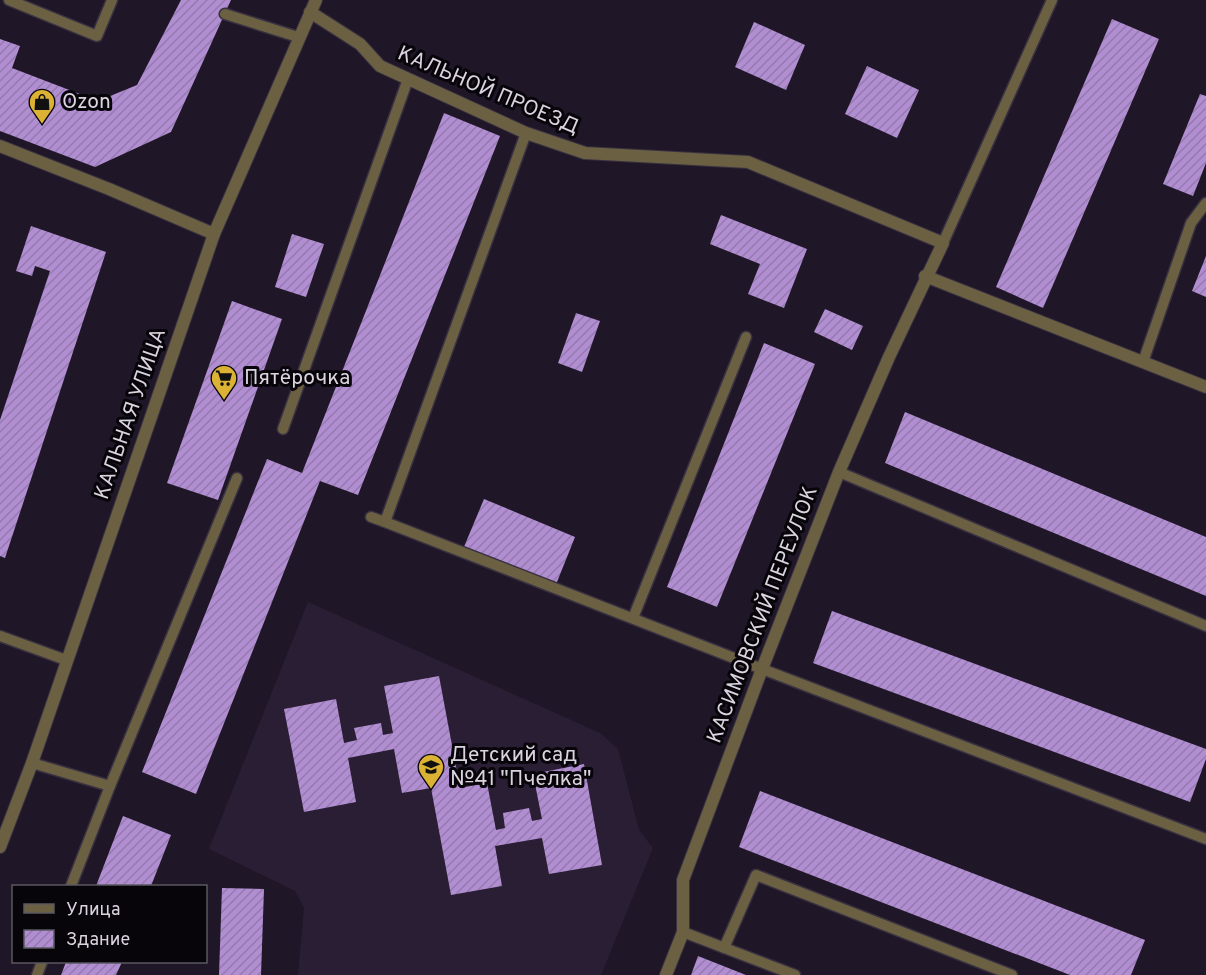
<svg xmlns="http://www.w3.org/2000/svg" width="1206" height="975" viewBox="0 0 1206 975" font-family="Overpass,sans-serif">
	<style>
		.built { fill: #2a1e34 }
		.building { fill: url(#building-hatch) }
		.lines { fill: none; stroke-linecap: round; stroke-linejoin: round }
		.service-casing { stroke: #393141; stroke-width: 13 }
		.minor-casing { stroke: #393141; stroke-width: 14 }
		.service { stroke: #6b6042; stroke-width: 10 }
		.minor { stroke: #6b6042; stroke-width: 12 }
		.labels { text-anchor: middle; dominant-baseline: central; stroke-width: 6; stroke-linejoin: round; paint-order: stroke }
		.street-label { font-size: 21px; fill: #dad4e0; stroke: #07050a }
		.poi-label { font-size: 21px; fill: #dad4e0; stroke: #07050a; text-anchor: start }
	</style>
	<defs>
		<pattern id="building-hatch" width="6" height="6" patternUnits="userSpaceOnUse" patternTransform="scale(1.5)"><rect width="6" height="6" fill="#b18ed2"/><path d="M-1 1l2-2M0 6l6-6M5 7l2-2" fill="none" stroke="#957aae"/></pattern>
	</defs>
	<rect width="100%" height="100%" fill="#1f1727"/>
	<polygon class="built" points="308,602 600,733 618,749 639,830 653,848 601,975 298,975 304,908 295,891 209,849"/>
	<g class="building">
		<polygon points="181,0 231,0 171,132 95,167 0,131 0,39 20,46 12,68 98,101 137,85"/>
		<polygon points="1112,19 1159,39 1043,308 996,287"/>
		<polygon points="754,22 805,45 786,90 735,67"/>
		<polygon points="867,66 919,90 897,138 845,114"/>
		<polygon points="1200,94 1206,96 1206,163 1193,196 1163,184"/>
		<polygon points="444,113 500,136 358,495 320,481 196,794 142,772 267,459 302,473"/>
		<polygon points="721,215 807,249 784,308 748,294 760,264 710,244"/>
		<polygon points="31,226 106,252 5,558 0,556 0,420 50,271 35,266 32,276 16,271"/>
		<polygon points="292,234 324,244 306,297 275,287"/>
		<polygon points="1206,256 1206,297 1192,291"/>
		<polygon points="232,301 282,319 218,500 167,483"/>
		<polygon points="825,309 863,326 852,350 814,332"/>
		<polygon points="576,313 600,321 582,372 558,363"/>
		<polygon points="764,343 815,364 717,607 667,587"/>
		<polygon points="905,412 1206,537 1206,596 885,463"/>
		<polygon points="484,499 575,537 553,592 461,554"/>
		<polygon points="832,611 1206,749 1206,759 1190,802 813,663"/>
		<polygon points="439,676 460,788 487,783 496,830 505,828 503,813 529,808 532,821 542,819 533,774 584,764 602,865 549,874 542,838 495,846 502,886 451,895 431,788 402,793 394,749 348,758 356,802 304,812 284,709 336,699 344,743 357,740 354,728 381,723 383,735 393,733 384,686"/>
		<polygon points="760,791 1145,940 1131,975 1070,975 739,847"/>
		<polygon points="123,816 171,835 151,886 96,886"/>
		<polygon points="222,888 264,889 261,975 219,975"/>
		<polygon points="698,956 746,975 691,975"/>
		<polygon points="66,962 122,962 116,975 61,975"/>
	</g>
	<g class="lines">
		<g class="service-casing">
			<g id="service">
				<polyline points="9,0 97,36 112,0"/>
				<polyline points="225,14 298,37"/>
				<polyline points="943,243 1052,0"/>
				<polyline points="1143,362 1191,223 1206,203"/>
				<polyline points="283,429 408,79"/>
				<polyline points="839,472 1206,626"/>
				<polyline points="371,517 385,522 526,133"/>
				<polyline points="385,522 762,669 1206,839"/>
				<polyline points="633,618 746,337"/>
				<polyline points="0,636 66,660"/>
				<polyline points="32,763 110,786 71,886"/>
				<polyline points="110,786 237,478"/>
				<polyline points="683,932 795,975"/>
				<polyline points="724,948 756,875 1012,975"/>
				<polyline points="37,975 42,962"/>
			</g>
		</g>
		<g class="minor-casing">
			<g id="minor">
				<polyline points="310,12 360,44 380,66 526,133 585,153 748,162 943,243 889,357 839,472 762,669 683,880 683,932 666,975"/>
				<polyline points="0,146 109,189 214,234"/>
				<polyline points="925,276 1206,387"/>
				<polyline points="0,847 32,763 214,234 316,0"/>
			</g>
		</g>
		<use href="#service" class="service"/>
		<use href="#minor" class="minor"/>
	</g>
	<defs>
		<g id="shop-pin" transform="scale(1.35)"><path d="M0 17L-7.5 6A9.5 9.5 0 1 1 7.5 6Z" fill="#dbb233" stroke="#07050a"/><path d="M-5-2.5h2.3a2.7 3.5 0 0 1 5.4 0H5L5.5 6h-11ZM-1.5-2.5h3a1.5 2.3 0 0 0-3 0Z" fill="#111"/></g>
		<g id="supermarket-pin" transform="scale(1.35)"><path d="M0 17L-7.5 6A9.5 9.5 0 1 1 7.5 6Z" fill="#dbb233" stroke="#07050a"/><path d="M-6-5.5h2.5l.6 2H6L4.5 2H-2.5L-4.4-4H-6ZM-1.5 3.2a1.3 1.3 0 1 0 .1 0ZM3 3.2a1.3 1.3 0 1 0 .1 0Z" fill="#111"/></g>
		<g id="school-pin" transform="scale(1.35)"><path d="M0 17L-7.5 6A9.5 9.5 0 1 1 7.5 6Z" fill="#dbb233" stroke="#07050a"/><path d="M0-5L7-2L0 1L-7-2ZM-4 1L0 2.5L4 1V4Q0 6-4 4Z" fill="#111"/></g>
	</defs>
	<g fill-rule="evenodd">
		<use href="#shop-pin" x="42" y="102"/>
		<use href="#supermarket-pin" x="224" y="378"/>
		<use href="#school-pin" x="431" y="767"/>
	</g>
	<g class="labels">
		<g class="street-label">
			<text transform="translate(488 91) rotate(23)">КАЛЬНОЙ ПРОЕЗД</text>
			<text transform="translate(131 414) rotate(-71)">КАЛЬНАЯ УЛИЦА</text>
			<text transform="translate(763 615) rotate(-69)">КАСИМОВСКИЙ ПЕРЕУЛОК</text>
		</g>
		<g class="poi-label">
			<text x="62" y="102">Ozon</text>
			<text x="244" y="378">Пятёрочка</text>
			<text x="450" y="755">Детский сад<tspan x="450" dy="24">№41 "Пчелка"</tspan></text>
		</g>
	</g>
	<rect x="12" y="885" width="195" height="78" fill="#07050a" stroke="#5b5860" stroke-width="1.5"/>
	<rect x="24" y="904" width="30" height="9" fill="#6b6042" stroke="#5b5860" stroke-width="1.5"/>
	<text x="66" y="915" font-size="18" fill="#dad4e0">Улица</text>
	<rect x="24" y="930" width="30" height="18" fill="url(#building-hatch)" stroke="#5b5860" stroke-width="1.5"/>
	<text x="66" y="945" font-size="18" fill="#dad4e0">Здание</text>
</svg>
